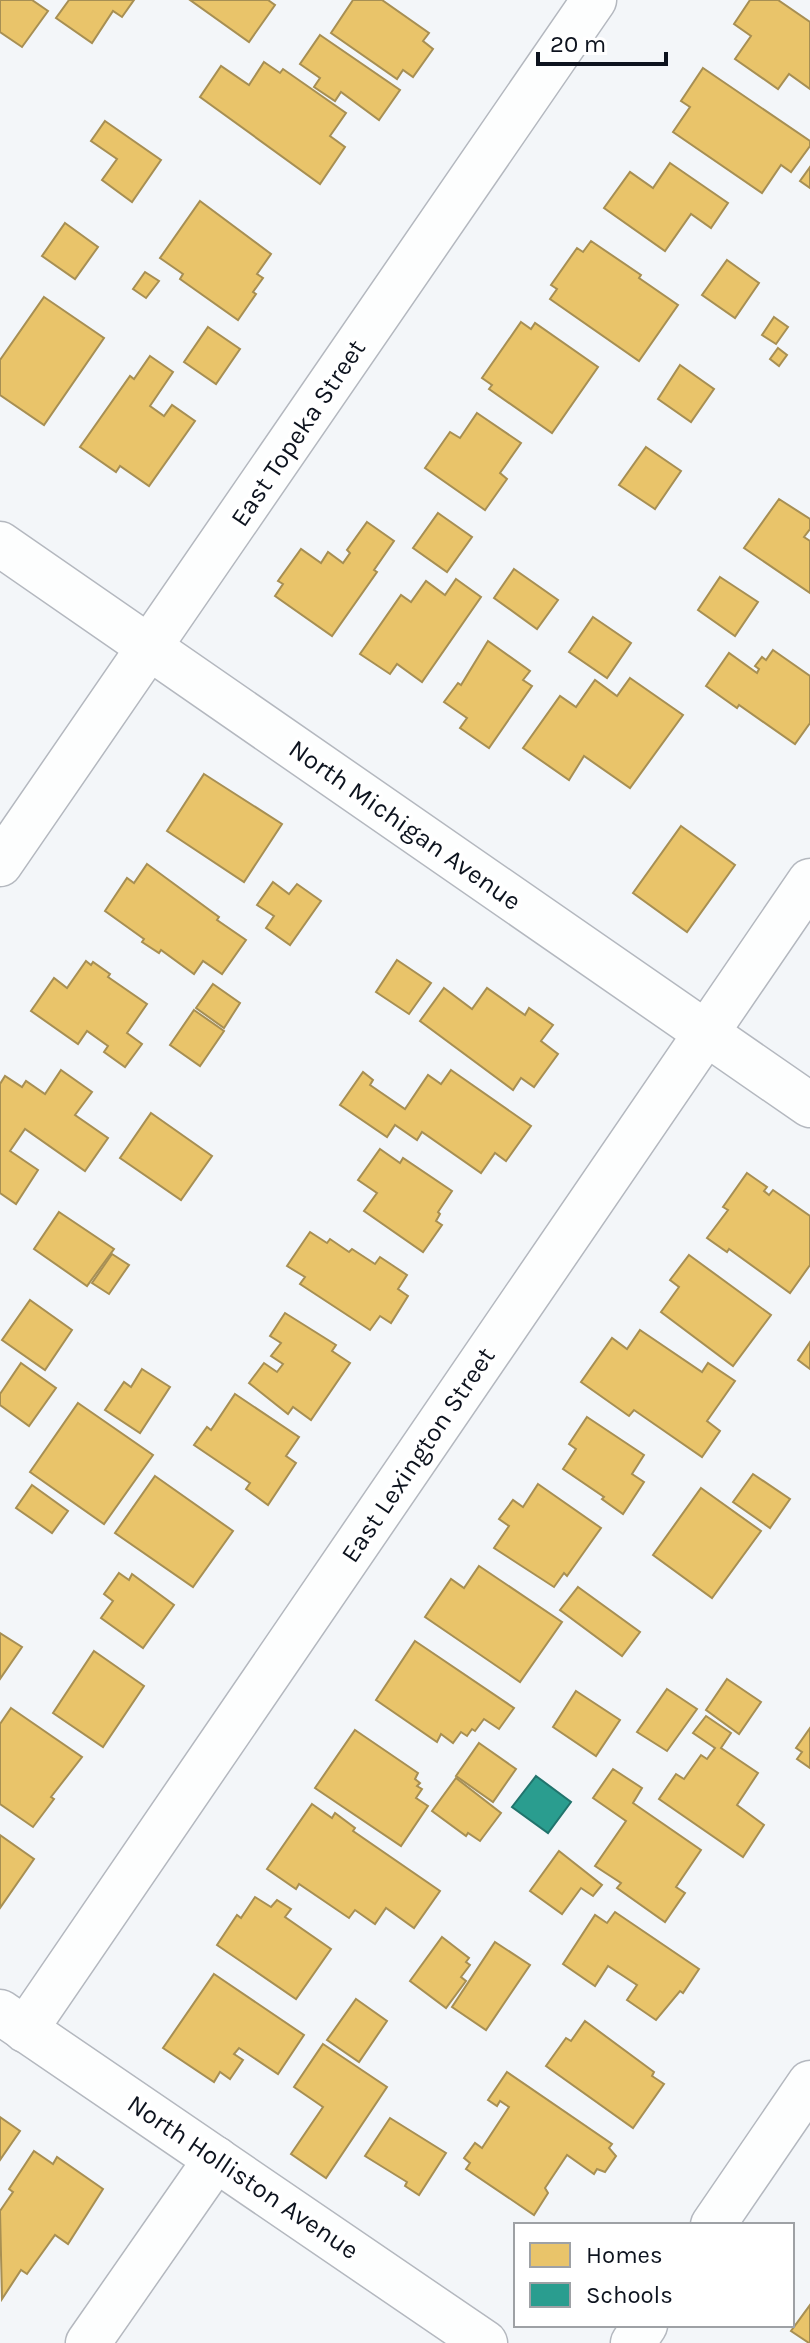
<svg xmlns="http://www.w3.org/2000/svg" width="810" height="2343" viewBox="0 0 810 2343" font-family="Karla,sans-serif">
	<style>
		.homes { fill: #e9c46a; stroke: #a78f53; stroke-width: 2 }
		.schools { fill: #2a9d8f; stroke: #21746d; stroke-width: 2 }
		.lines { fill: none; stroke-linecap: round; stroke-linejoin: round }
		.minor-casing { stroke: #b4b8bf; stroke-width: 47 }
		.minor { stroke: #fdfefe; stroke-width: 44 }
		.labels { text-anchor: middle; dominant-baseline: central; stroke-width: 8; stroke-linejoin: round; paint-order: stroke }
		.street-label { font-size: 26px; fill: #0d131e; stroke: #fff }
	</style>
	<rect width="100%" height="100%" fill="#f3f6f9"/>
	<g class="homes">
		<polygon points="0,0 32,0 48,11 22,47 0,32"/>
		<polygon points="69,0 134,0 122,17 113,11 92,43 56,18"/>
		<polygon points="190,0 268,0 275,5 249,42"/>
		<polygon points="353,0 382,0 429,33 423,41 433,49 413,77 403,70 397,79 331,33"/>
		<polygon points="750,0 778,0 810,22 810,89 789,74 778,89 735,59 751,36 734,24"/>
		<polygon points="320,35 400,90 379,120 341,92 335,101 314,87 320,78 300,64"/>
		<polygon points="264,62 280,73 283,69 346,113 330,136 345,147 320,184 200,97 221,66 249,85"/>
		<polygon points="703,68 810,141 810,146 791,172 781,165 762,193 673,132 690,107 681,101"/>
		<polygon points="105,121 161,160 132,202 102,180 117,159 91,141"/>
		<polygon points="670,163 728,203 711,228 691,214 665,251 604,208 630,172 653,188"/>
		<polygon points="810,167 810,188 800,181"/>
		<polygon points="200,201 271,254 257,274 263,278 253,292 256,294 238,320 180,279 183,274 160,258"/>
		<polygon points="65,223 98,247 75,279 42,256"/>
		<polygon points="591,241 641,275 639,278 678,305 639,361 550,299 557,289 551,285 577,248 583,252"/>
		<polygon points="727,260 759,283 735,318 702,295"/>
		<polygon points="145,272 159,281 146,298 133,289"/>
		<polygon points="44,297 104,338 44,425 0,395 0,360"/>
		<polygon points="774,317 788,327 776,344 762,335"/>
		<polygon points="521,322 531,329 535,323 598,367 552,433 489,389 492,385 482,378"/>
		<polygon points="208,327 240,349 216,384 184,362"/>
		<polygon points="778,348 787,355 779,366 770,359"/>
		<polygon points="150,356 173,372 150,406 164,416 172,405 195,421 149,486 120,466 116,472 80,447 130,376 134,379"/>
		<polygon points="680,365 714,389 691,422 658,399"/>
		<polygon points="477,413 521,443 500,473 507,479 485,510 425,468 450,432 460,438"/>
		<polygon points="646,447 681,471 655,509 619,485"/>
		<polygon points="779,499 810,519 810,529 804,537 810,541 810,593 744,548"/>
		<polygon points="438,513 472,537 447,572 413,548"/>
		<polygon points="367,522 394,541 374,570 377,572 332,636 275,596 283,584 278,581 301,549 321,563 328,552 343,563 350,553 347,550"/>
		<polygon points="514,569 558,600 537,629 494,598"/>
		<polygon points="720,577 758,602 735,636 698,610"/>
		<polygon points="456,579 481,597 422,682 397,664 390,674 360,654 401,595 411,602 426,581 445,595"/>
		<polygon points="593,617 631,643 607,678 569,652"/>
		<polygon points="488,641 530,671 523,680 532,686 489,748 460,728 467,718 444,702 458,683 461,685"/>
		<polygon points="773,650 810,676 810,723 795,744 739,705 737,708 706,686 729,653 757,673 759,669 755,666 762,657 766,660"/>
		<polygon points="630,678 683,715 630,788 584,756 569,780 523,748 560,696 576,707 595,680 617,696"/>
		<polygon points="204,774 282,824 244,882 167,831"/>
		<polygon points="681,826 735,865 687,932 633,893"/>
		<polygon points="147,864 219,917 217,920 246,940 222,974 203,961 194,974 161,950 159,953 142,942 144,939 105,911 127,878 134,883"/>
		<polygon points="273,882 289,894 297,884 321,901 290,945 266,928 274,916 257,905"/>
		<polygon points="397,960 431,983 409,1014 376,992"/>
		<polygon points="86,961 91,965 93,962 110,974 108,977 147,1004 127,1033 142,1044 125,1067 104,1052 108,1046 87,1031 78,1044 31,1011 54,978 67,988"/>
		<polygon points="213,984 240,1003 224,1028 196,1008"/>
		<polygon points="444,988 472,1009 487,988 525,1015 529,1008 553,1025 541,1041 558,1054 534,1087 521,1078 513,1090 420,1021"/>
		<polygon points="194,1010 224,1031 200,1066 170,1045"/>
		<polygon points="61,1070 92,1092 75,1115 108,1138 85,1171 25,1129 10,1151 38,1170 16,1204 0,1193 0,1084 5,1076 22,1087 26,1081 45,1094"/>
		<polygon points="451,1070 531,1126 506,1161 495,1153 481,1173 422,1132 417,1140 395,1125 387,1137 340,1105 363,1072 373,1080 370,1085 405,1109 428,1075 441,1084"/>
		<polygon points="151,1113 212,1156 181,1200 120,1158"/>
		<polygon points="380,1149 400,1163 403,1158 452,1191 438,1212 440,1214 436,1221 442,1225 423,1252 364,1211 377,1193 358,1180"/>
		<polygon points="747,1173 767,1187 764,1191 769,1195 773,1190 810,1216 810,1265 790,1293 729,1249 727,1252 707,1238 728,1210 723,1207"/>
		<polygon points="59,1212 114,1249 87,1286 34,1249"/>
		<polygon points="310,1232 327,1243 330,1239 349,1252 352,1249 375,1264 380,1257 407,1275 398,1289 408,1296 391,1323 380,1316 370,1330 300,1284 305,1277 287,1266"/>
		<polygon points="112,1254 129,1265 109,1294 92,1283"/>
		<polygon points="689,1255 771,1315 733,1366 661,1312 679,1287 670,1280"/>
		<polygon points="30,1300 72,1330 45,1370 2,1340"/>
		<polygon points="285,1313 336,1345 332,1351 350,1363 311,1420 293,1407 288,1414 249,1383 264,1363 277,1372 283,1364 271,1356 281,1343 270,1336"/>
		<polygon points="640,1330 702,1372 708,1363 735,1381 707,1421 720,1431 702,1457 634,1410 629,1416 581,1382 612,1338 627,1349"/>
		<polygon points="810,1342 810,1369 798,1360"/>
		<polygon points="21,1363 56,1388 29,1426 0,1405 0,1394"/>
		<polygon points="142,1369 170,1387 140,1433 105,1410 124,1382 131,1387"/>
		<polygon points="235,1394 299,1437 286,1456 296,1463 268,1505 246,1489 250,1483 194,1445 207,1427 211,1430"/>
		<polygon points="78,1403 153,1455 104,1524 30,1472"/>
		<polygon points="587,1417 644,1455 632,1474 644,1482 623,1514 602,1499 604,1497 563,1469 576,1449 569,1444"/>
		<polygon points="753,1474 790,1499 770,1528 733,1502"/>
		<polygon points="155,1476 233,1531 193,1587 115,1533"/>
		<polygon points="538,1484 601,1528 567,1576 564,1573 554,1587 494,1548 509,1526 499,1519 513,1500 523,1507"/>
		<polygon points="32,1485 68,1511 52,1533 16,1508"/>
		<polygon points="701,1488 761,1531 712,1598 653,1555"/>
		<polygon points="479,1566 562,1622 520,1682 425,1617 451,1579 464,1588"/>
		<polygon points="119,1573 129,1580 132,1574 174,1605 143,1648 101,1618 113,1601 104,1594"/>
		<polygon points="578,1587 640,1632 622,1656 560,1610"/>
		<polygon points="0,1633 22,1647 0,1679"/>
		<polygon points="415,1641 514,1708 499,1729 484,1719 475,1731 472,1729 467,1736 461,1732 453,1743 441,1734 437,1742 376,1700"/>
		<polygon points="94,1651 144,1686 103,1747 53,1713"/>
		<polygon points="727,1679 761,1702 739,1734 706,1710"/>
		<polygon points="667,1689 697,1709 667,1751 637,1732"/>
		<polygon points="576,1691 620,1720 596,1756 553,1727"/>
		<polygon points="11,1708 82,1757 51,1797 54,1799 33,1827 0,1804 0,1724"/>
		<polygon points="706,1716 731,1733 721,1748 758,1773 737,1805 764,1825 743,1857 659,1799 676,1774 684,1779 701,1755 707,1759 715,1748 693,1733"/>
		<polygon points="810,1728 810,1768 797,1759 802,1752 796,1748"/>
		<polygon points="355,1730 418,1773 415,1779 420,1783 417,1786 422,1789 416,1798 428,1806 401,1846 315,1788"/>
		<polygon points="479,1743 516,1769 493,1802 456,1776"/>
		<polygon points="613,1769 642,1788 633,1803 701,1850 676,1887 685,1893 665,1922 617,1888 621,1883 595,1866 626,1821 593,1798"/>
		<polygon points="456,1778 501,1813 480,1841 468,1833 466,1836 432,1811"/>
		<polygon points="312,1804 332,1818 335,1813 355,1828 353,1831 440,1891 414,1928 386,1908 375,1924 355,1910 349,1918 299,1884 296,1889 267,1869"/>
		<polygon points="0,1835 34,1859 0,1908"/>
		<polygon points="559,1851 602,1885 593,1896 581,1888 562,1914 530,1891"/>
		<polygon points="255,1897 271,1907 277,1900 291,1909 285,1917 331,1949 296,1999 217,1945 237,1915 241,1918"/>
		<polygon points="615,1912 699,1969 683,1993 680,1991 656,2020 627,2000 637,1985 608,1966 595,1986 563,1964 595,1915 607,1923"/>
		<polygon points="442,1937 469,1958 466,1962 470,1965 461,1977 466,1981 446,2008 410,1981"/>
		<polygon points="495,1942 530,1965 486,2030 452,2007"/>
		<polygon points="214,1974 304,2035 278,2074 239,2048 234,2054 243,2060 230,2079 220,2072 214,2082 163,2048"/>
		<polygon points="356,1999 387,2021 359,2062 327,2040"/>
		<polygon points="585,2021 654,2072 652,2076 664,2084 633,2128 546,2066 566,2038 571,2041"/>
		<polygon points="323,2044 387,2087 326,2178 291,2154 323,2107 294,2087"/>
		<polygon points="507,2072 612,2144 609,2148 616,2156 605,2172 597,2169 594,2174 567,2155 545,2188 548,2193 534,2215 466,2169 470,2163 464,2158 475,2143 482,2148 509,2107 500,2101 497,2106 488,2100"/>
		<polygon points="0,2117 20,2131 0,2160"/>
		<polygon points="390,2118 446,2153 419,2195 405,2186 407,2182 365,2156"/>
		<polygon points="34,2151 53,2164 57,2157 103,2189 68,2244 55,2235 27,2274 21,2270 2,2299 0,2211 13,2192 9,2189"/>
		<polygon points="810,2305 810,2343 809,2343 791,2331"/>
	</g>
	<polygon class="schools" points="536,1776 571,1802 548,1833 512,1807"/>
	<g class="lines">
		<g class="minor-casing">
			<g id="minor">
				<polyline points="0,544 810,1105"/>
				<polyline points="0,864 594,0"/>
				<polyline points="0,2012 485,2343"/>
				<polyline points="25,2030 810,881"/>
				<polyline points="713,2225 810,2083"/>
				<polyline points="88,2343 216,2159"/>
				<polyline points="633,2343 645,2325"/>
			</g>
		</g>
		<use href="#minor" class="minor"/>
	</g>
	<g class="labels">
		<g class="street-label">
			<text transform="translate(298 433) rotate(-56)">East Topeka Street</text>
			<text transform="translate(405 825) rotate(35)">North Michigan Avenue</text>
			<text transform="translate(418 1455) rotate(-56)">East Lexington Street</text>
			<text transform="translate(243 2177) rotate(34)">North Holliston Avenue</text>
		</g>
	</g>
	<rect x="514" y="2223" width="280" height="104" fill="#ffffff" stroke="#9ea1a5" stroke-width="2"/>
	<rect x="530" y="2243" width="40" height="24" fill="#e9c46a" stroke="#9ea1a5" stroke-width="2"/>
	<text x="586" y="2263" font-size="24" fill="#0d131e">Homes</text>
	<rect x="530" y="2283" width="40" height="24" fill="#2a9d8f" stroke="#9ea1a5" stroke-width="2"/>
	<text x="586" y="2303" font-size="24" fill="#0d131e">Schools</text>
	<path d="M538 52v12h128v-12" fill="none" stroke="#0d131e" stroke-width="4"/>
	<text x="550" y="52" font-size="24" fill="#0d131e" stroke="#ffffff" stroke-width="6" paint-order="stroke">20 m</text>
</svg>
